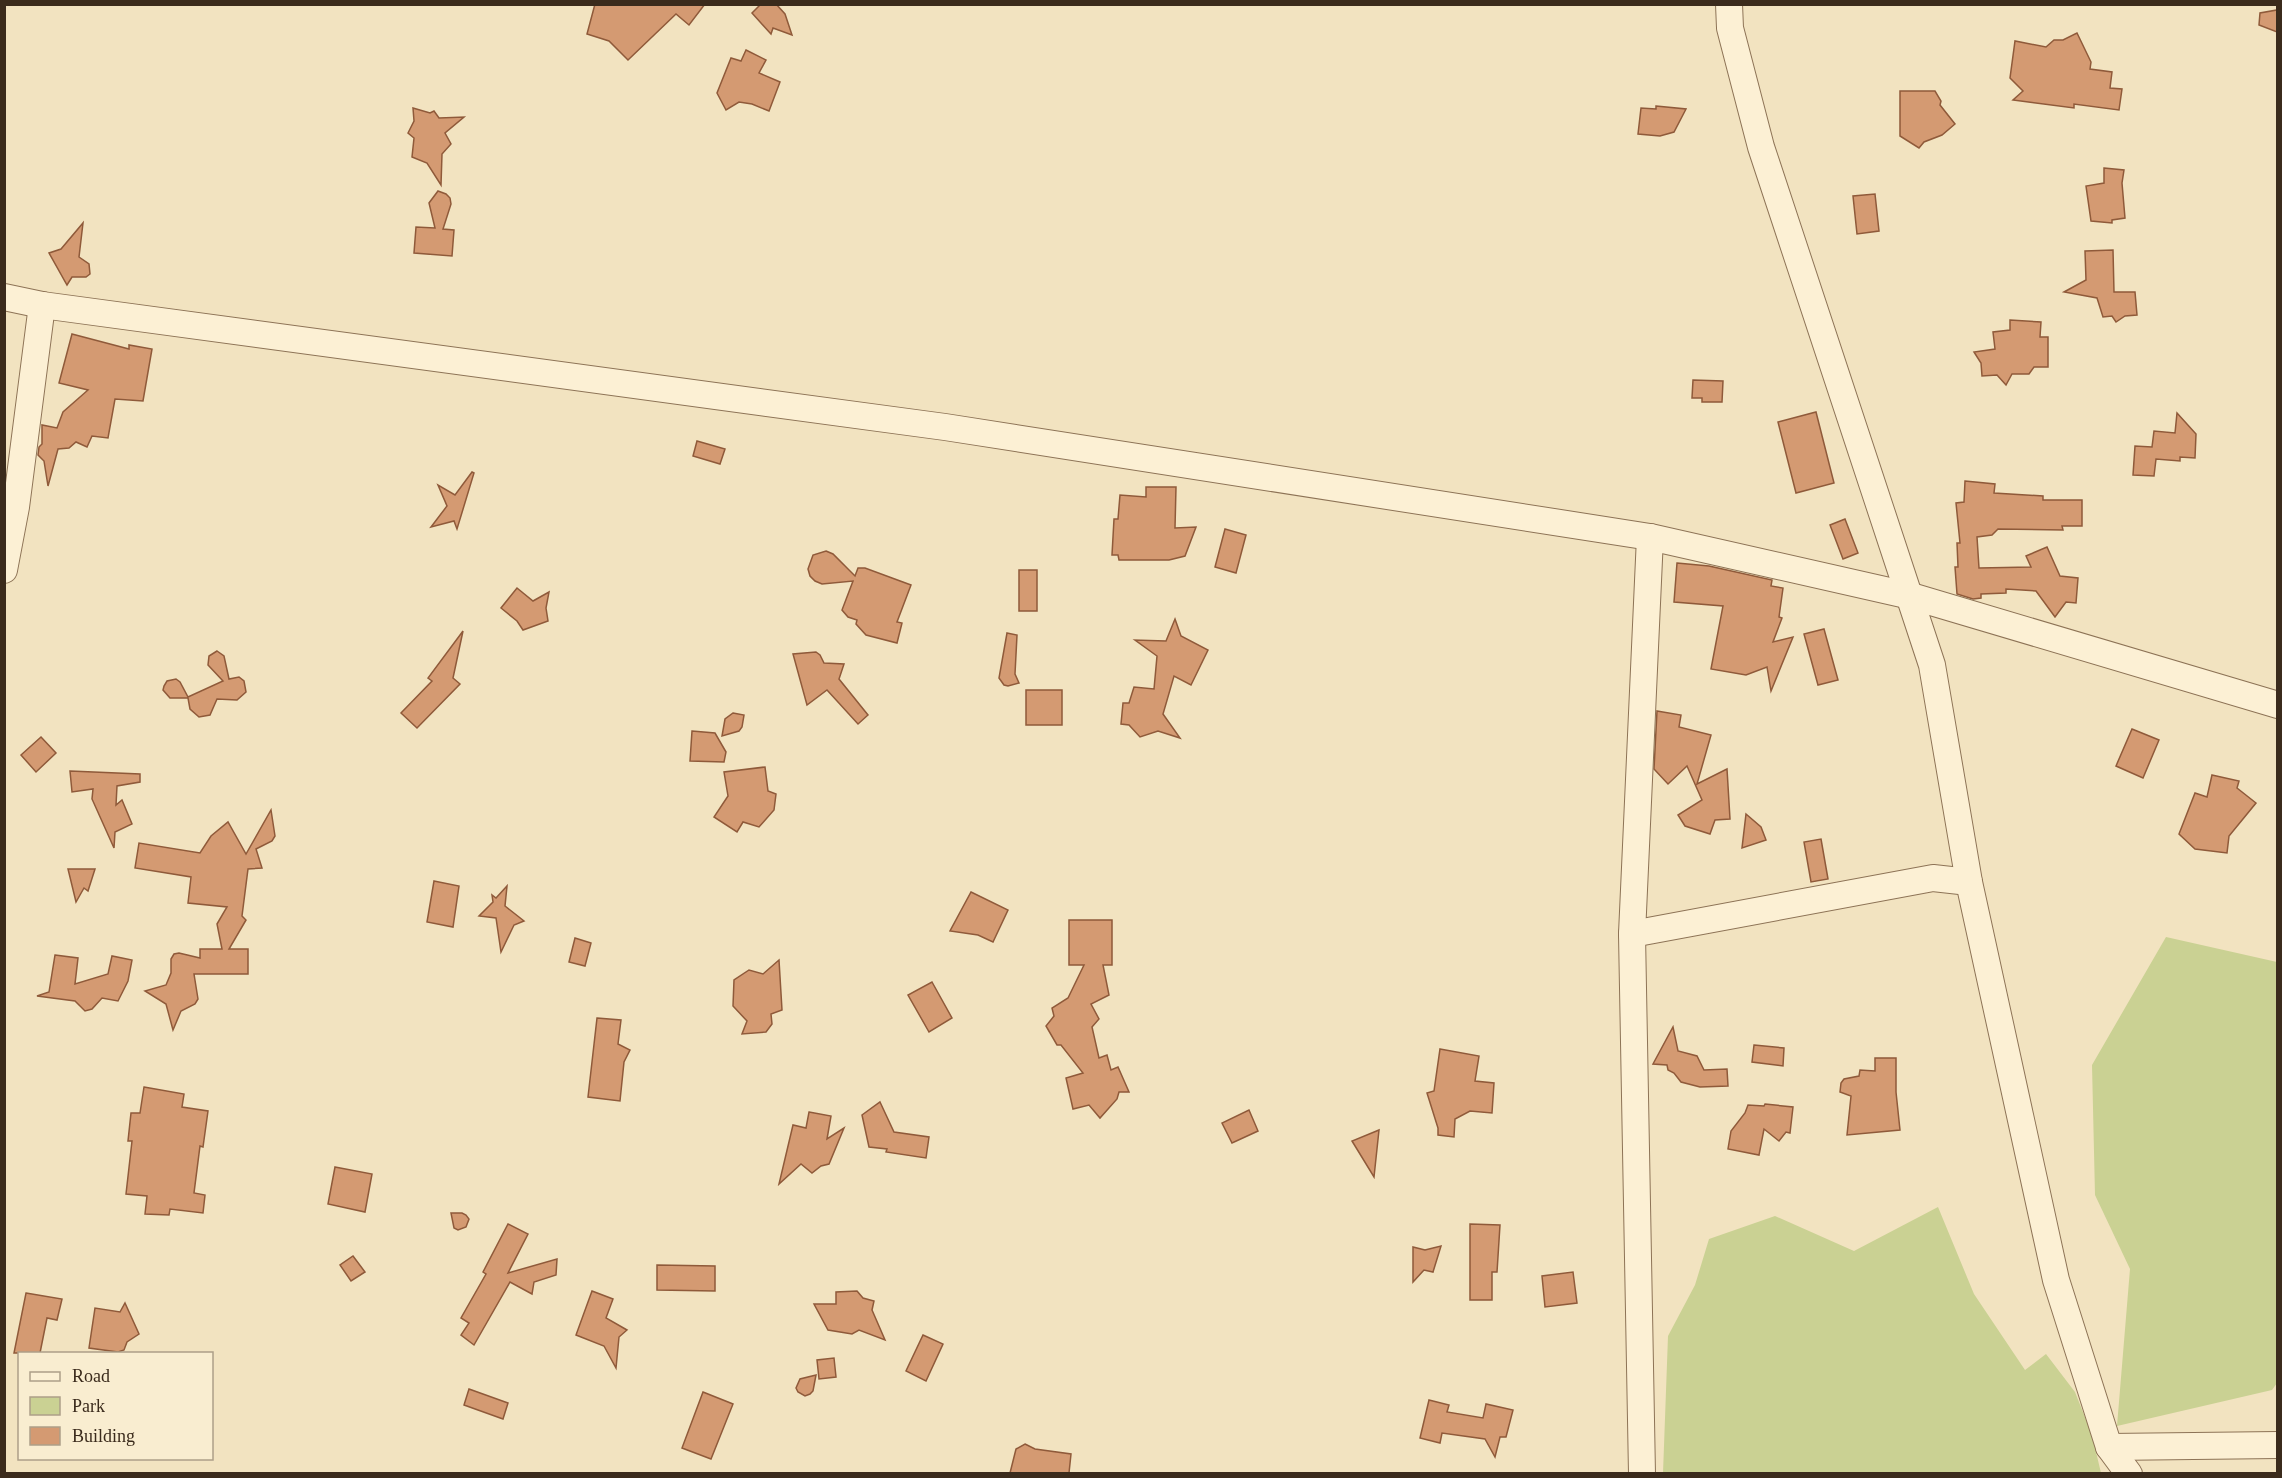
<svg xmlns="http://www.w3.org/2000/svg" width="2282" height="1478" viewBox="0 0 2282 1478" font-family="Georgia,serif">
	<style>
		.green { fill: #cad193 }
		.building { fill: #d49a72; stroke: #8f5a3a; stroke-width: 1.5 }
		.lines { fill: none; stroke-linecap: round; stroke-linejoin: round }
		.minor-casing { stroke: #8d7356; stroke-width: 28 }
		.minor { stroke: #fcf0d4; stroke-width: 26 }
	</style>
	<rect width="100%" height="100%" fill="#f2e3c0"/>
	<g class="green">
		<polygon points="2166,937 2277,962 2277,1383 2272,1390 2117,1426 2130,1269 2095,1195 2092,1065"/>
		<polygon points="1938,1207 1974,1294 2025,1370 2046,1354 2075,1392 2092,1435 2101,1473 1663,1473 1668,1336 1695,1285 1709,1239 1775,1216 1854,1251"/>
	</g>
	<g class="building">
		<polygon points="595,4 705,4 689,25 676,14 628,60 609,41 587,34"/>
		<polygon points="761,4 776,4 785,14 792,35 773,28 771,34 752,13"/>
		<polygon points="2277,10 2277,32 2259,25 2260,13"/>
		<polygon points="2077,33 2091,62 2090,69 2112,72 2110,88 2122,89 2119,110 2074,104 2074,108 2013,100 2023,91 2010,78 2015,41 2046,47 2054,40 2063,40"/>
		<polygon points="746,50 766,60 759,73 780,82 769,111 752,104 739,102 726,110 717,93 731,58 741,61"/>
		<polygon points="1900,91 1935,91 1941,101 1940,105 1955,124 1942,135 1924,142 1919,148 1900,136"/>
		<polygon points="1656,106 1686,109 1674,132 1660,136 1638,134 1641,108 1656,109"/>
		<polygon points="413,108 430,113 434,111 439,118 464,117 445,133 451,144 442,154 441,185 427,163 412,157 414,138 408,133 414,121"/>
		<polygon points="2104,168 2124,170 2122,183 2125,218 2112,220 2112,223 2091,221 2086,186 2104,183"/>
		<polygon points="438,191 446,194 450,198 451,204 443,229 454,230 452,256 414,253 416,227 435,228 429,203"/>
		<polygon points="1875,194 1879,231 1857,234 1853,196"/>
		<polygon points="83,223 79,257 89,264 90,274 86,277 72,277 67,285 49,253 61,249"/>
		<polygon points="2113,250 2114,292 2135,292 2137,315 2125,316 2116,322 2112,316 2103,317 2097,298 2064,292 2086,280 2085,251"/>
		<polygon points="2010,320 2041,322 2040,337 2048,337 2048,367 2034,367 2029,374 2012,374 2006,385 1997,375 1982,376 1981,363 1974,352 1995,349 1993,332 2010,330"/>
		<polygon points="72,334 129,349 129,345 152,349 143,401 115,399 108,438 92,436 87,447 76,442 69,448 58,449 48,486 44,461 38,455 39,447 42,444 42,425 57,428 63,412 88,390 59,383"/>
		<polygon points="1693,380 1723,381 1722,402 1702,402 1702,398 1692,398"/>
		<polygon points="1816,412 1834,483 1796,493 1778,422"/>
		<polygon points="2177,413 2196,434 2195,458 2180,457 2180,461 2156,459 2154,476 2133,475 2135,446 2152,447 2154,431 2175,433"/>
		<polygon points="697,441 725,449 720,464 693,456"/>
		<polygon points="472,472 474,473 457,529 454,521 431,527 447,506 438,485 455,495"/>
		<polygon points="1965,481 1995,484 1994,493 2043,496 2043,500 2082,500 2082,526 2062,526 2063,530 1998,529 1992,535 1977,537 1979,568 2031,567 2026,556 2047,547 2060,576 2078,578 2076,603 2066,602 2055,617 2036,591 2006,589 2006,593 1981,594 1981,598 1973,599 1957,594 1955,567 1958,567 1957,543 1960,543 1956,503 1964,502"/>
		<polygon points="1146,487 1176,487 1175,528 1196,527 1185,556 1169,560 1119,560 1118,555 1112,555 1114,519 1118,519 1120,495 1146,497"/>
		<polygon points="1845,519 1858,553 1843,559 1830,525"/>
		<polygon points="1225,529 1246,535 1236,573 1215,567"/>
		<polygon points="826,551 833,554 855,576 858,568 865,568 911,585 897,622 902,623 897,643 866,635 856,624 857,620 848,617 842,610 853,581 822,584 815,581 810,576 808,569 813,555"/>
		<polygon points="1677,563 1709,566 1772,580 1771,586 1783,588 1779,617 1782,618 1773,642 1793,637 1771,691 1767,667 1746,675 1711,669 1723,606 1674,602"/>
		<rect x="1019" y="570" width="18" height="41"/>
		<polygon points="517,588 533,601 549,592 546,608 548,621 523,630 517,621 501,608"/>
		<polygon points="1175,619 1181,636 1208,650 1191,685 1174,676 1163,714 1180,738 1158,731 1140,737 1129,725 1121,724 1123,703 1129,703 1134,687 1154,689 1157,656 1135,640 1166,641"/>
		<polygon points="1824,629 1838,680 1818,685 1804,634"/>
		<polygon points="463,631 453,678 460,684 417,728 401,713 432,681 428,678"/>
		<polygon points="1007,633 1017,635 1015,674 1019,683 1008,686 1004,685 999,678"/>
		<polygon points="217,651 224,656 229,679 239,677 244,681 246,692 237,700 217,699 210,715 199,717 190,709 188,698 170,698 163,690 164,686 167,681 176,679 180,682 188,697 223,681 208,665 209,656"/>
		<polygon points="816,652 820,655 824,663 844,664 839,679 868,715 858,724 827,690 807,705 793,654"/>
		<rect x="1026" y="690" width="36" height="35"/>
		<polygon points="1657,711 1681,715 1679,727 1711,735 1697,784 1727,769 1730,819 1715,820 1710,834 1685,826 1678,815 1702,800 1687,766 1668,784 1654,769"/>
		<polygon points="733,713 744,715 742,727 739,731 722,736 725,719"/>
		<polygon points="2132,729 2159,740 2143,778 2116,766"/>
		<polygon points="692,731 715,733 726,752 724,762 690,761"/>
		<polygon points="41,737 56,753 36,772 21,755"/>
		<polygon points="765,767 768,791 776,794 774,810 759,827 743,822 737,832 714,817 728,796 724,772"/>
		<polygon points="70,771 140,774 140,782 117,786 116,805 122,800 132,824 115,832 114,848 92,799 93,789 72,792"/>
		<polygon points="2212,775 2239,781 2237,788 2256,803 2229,836 2227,853 2195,849 2179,834 2195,793 2207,797"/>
		<polygon points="271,810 275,836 272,841 256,849 262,868 248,869 242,916 246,920 229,949 248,949 248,974 194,974 198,999 195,1004 181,1011 173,1030 166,1004 145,991 166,985 171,973 171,959 174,954 179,953 200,958 200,949 222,949 217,924 227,907 188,903 191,877 135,868 139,843 200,853 211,836 228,822 246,854"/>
		<polygon points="1746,814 1761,827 1766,840 1742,848"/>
		<polygon points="1821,839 1828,879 1811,882 1804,842"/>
		<polygon points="68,869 95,869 88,891 84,888 76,902"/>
		<polygon points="434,881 459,886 453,927 427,922"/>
		<polygon points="507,886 505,906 524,921 514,925 501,952 496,918 479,916 493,902 492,895 496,898"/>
		<polygon points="971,892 1008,910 993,942 978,935 950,931"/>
		<polygon points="1069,920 1112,920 1112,965 1103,965 1109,995 1091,1004 1099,1019 1092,1027 1099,1058 1107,1055 1111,1070 1118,1067 1129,1092 1119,1092 1117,1099 1100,1118 1089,1105 1073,1109 1066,1078 1083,1073 1061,1045 1057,1045 1046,1026 1054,1016 1052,1008 1068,998 1084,965 1069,965"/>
		<polygon points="575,938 591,943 585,966 569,962"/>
		<polygon points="55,955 78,958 75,984 108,974 112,956 132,960 128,981 118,1001 102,998 92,1009 85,1011 75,1001 37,996 49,992"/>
		<polygon points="779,960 782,1010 771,1014 772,1024 766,1032 742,1034 747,1021 733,1006 734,980 749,970 763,974"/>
		<polygon points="932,982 952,1018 929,1032 908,995"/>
		<polygon points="597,1018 621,1020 618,1044 630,1050 624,1062 620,1101 588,1097"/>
		<polygon points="1673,1027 1678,1051 1697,1056 1704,1070 1727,1069 1728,1086 1700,1087 1681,1082 1674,1073 1668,1070 1667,1065 1653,1064"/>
		<polygon points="1754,1045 1784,1048 1783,1066 1752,1062"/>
		<polygon points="1440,1049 1479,1056 1475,1081 1494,1083 1492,1113 1470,1111 1455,1119 1454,1137 1438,1135 1438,1128 1427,1093 1434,1091"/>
		<polygon points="1875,1058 1896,1058 1896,1092 1900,1130 1847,1135 1851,1096 1840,1092 1841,1083 1844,1079 1859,1076 1860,1070 1875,1071"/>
		<polygon points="144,1087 184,1094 182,1107 208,1111 203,1147 200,1146 194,1193 205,1195 203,1213 170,1209 169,1215 145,1214 147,1196 126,1194 132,1141 128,1141 131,1113 140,1113"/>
		<polygon points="880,1102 894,1132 929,1137 926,1158 886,1152 887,1149 869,1147 862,1115"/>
		<polygon points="1765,1104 1793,1107 1790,1133 1786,1132 1779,1141 1764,1129 1759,1155 1728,1149 1731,1131 1745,1113 1748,1105 1764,1106"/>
		<polygon points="1249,1110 1258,1131 1232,1143 1222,1123"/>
		<polygon points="809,1112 831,1116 827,1139 844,1128 829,1164 821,1166 812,1173 801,1164 779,1184 793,1125 806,1128"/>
		<polygon points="1379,1130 1374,1177 1352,1141"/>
		<polygon points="335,1167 372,1174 365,1212 328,1204"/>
		<polygon points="451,1213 462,1213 466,1215 469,1219 466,1227 458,1230 454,1228"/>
		<polygon points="508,1224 528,1234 508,1273 557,1259 556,1275 534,1282 532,1294 510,1282 474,1345 461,1335 469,1323 461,1318 486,1274 483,1272"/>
		<polygon points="1470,1224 1500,1225 1497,1272 1492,1272 1492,1300 1470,1300"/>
		<polygon points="1441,1246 1433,1272 1424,1270 1413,1282 1413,1247 1425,1250"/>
		<polygon points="353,1256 365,1272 351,1281 340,1265"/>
		<polygon points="657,1265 715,1266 715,1291 657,1290"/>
		<polygon points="1573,1272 1577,1303 1545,1307 1542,1276"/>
		<polygon points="592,1291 613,1299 606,1318 627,1330 619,1337 616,1368 604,1346 576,1335"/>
		<polygon points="857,1291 863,1298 874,1301 872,1310 885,1340 859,1330 852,1334 828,1330 814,1304 836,1304 836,1292"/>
		<polygon points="26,1293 62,1299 57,1320 47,1318 40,1353 14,1353"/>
		<polygon points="125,1303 139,1334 127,1342 124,1350 118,1352 89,1348 95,1308 120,1312"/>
		<polygon points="923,1335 943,1344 926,1381 906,1371"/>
		<polygon points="834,1358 836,1377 819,1379 817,1360"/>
		<polygon points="816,1375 813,1391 810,1394 805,1396 798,1392 796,1388 800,1379"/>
		<polygon points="469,1389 508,1403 503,1419 464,1405"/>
		<polygon points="703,1392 733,1404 711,1459 682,1448"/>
		<polygon points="1429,1400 1449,1405 1447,1412 1483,1418 1486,1404 1513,1410 1506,1437 1500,1437 1495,1457 1485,1439 1442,1433 1440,1443 1420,1438"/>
		<polygon points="1025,1444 1035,1449 1071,1454 1069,1473 1010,1473 1016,1449"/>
	</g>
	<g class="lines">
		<g class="minor-casing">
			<g id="minor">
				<polyline points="1729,4 1730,28 1761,147 1932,665 1969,882 2056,1280 2109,1447 2129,1474"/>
				<polyline points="4,297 42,305 945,427 1650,537 1911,596 2278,705"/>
				<polyline points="4,570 16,507 42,305"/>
				<polyline points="1632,934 1933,878 1969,882"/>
				<polyline points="2109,1447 2278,1445"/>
				<polyline points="1642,1474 1632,934 1650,537"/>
			</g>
		</g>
		<use href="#minor" class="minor"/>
	</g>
	<rect width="2282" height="1478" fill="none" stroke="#3b2b1c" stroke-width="12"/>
	<rect x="18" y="1352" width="195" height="108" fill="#f9edd0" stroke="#ad9f88" stroke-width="1.5"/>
	<rect x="30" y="1372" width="30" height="9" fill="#fcf0d4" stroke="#ad9f88" stroke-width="1.5"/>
	<text x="72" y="1382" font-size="18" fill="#3b2b1c">Road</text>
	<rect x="30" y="1397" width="30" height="18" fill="#cad193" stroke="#ad9f88" stroke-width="1.5"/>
	<text x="72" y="1412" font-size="18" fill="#3b2b1c">Park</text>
	<rect x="30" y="1427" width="30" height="18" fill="#d49a72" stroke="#ad9f88" stroke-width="1.5"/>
	<text x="72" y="1442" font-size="18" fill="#3b2b1c">Building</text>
</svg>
